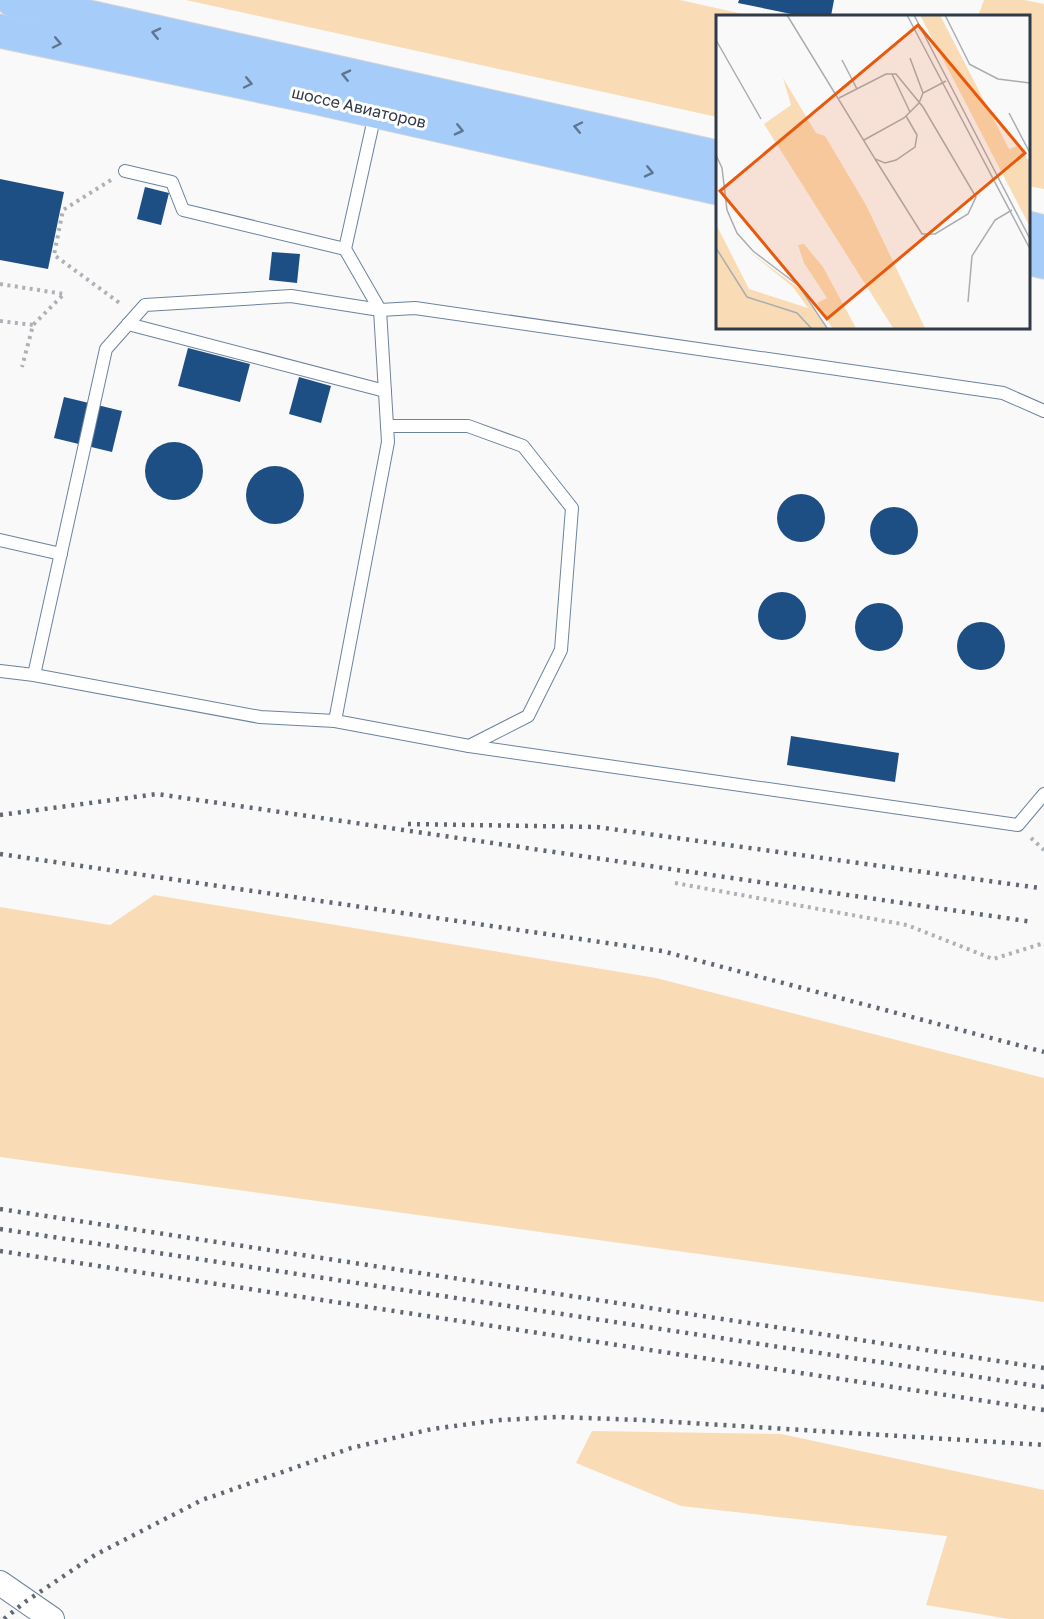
<svg xmlns="http://www.w3.org/2000/svg" width="1044" height="1619" viewBox="0 0 1044 1619" font-family="'Golos Text',sans-serif">
	<style>
		.green { fill: #f9dcb5 }
		.building { fill: #1d4e84 }
		.lines { fill: none; stroke-linecap: round; stroke-linejoin: round }
		.service-casing { stroke: #6c839e; stroke-width: 14 }
		.minor-casing { stroke: #6c839e; stroke-width: 26 }
		.primary-casing { stroke: #d2d4d7; stroke-width: 35 }
		.path { stroke: #aeb2b7; stroke-width: 4; stroke-dasharray: 3 4.5; stroke-linecap: butt }
		.service { stroke: #fff; stroke-width: 12 }
		.minor { stroke: #fff; stroke-width: 24 }
		.primary { stroke: #a6cdfa; stroke-width: 33 }
		.rail { stroke: #616871; stroke-width: 4.5; stroke-dasharray: 3 6; stroke-linecap: butt }
		.oneway { stroke: #60758f }
		.labels { text-anchor: middle; dominant-baseline: central; stroke-width: 6; stroke-linejoin: round; paint-order: stroke }
		.street-label { font-size: 16px; fill: #313b47; stroke: #fff }
		.inset-road { fill: none; stroke: #a9adb2; stroke-width: 1.5 }
		.view { fill: #e8590c; fill-opacity: 0.15; stroke: #e8590c; stroke-width: 3 }
		.inset-edge { fill: none; stroke: #313b47; stroke-width: 3 }
	</style>
	<rect width="100%" height="100%" fill="#f9f9f9"/>
	<g class="green">
		<polygon points="186,0 680,0 752,16 717,16 717,117"/>
		<polygon points="984,0 1024,0 1044,4 1044,189 1028,186 1028,16 978,16"/>
		<polygon points="154,895 656,978 1044,1078 1044,1302 0,1157 0,907 110,925"/>
		<polygon points="592,1431 781,1434 1044,1490 1044,1619 1009,1619 926,1605 947,1536 681,1506 576,1463"/>
	</g>
	<g class="building">
		<polygon points="739,0 834,0 831,16 801,16 738,3"/>
		<polygon points="0,179 64,192 48,269 0,260"/>
		<polygon points="145,187 169,193 161,225 137,219"/>
		<polygon points="272,252 300,254 297,283 269,280"/>
		<polygon points="188,348 250,364 240,402 178,386"/>
		<polygon points="299,377 331,386 321,423 289,414"/>
		<polygon points="64,397 122,411 112,452 54,438"/>
		<circle cx="174" cy="471" r="29"/>
		<circle cx="275" cy="495" r="29"/>
		<circle cx="801" cy="518" r="24"/>
		<circle cx="894" cy="531" r="24"/>
		<circle cx="782" cy="616" r="24"/>
		<circle cx="879" cy="627" r="24"/>
		<circle cx="981" cy="646" r="24"/>
		<polygon points="791,736 899,753 895,782 787,765"/>
	</g>
	<g class="lines">
		<g class="service-casing">
			<g id="service">
				<polyline points="125,171 172,182 183,210 345,249"/>
				<polyline points="128,324 385,391"/>
				<polyline points="0,540 61,554"/>
				<polyline points="0,671 34,675 260,717 335,721 469,746 528,716 561,650 572,508 523,446 468,426 387,426"/>
				<polyline points="34,675 106,349 145,305 291,296 380,310 415,308 1003,393 1044,411"/>
				<polyline points="335,721 388,442 380,310 345,249 375,114"/>
				<polyline points="469,746 1018,825 1044,794"/>
			</g>
		</g>
		<g class="minor-casing">
			<polyline id="minor" points="0,1583 52,1619"/>
		</g>
		<g class="primary-casing">
			<g id="primary">
				<polyline points="13,0 717,157"/>
				<polyline points="0,31 313,97 717,188"/>
				<polyline points="1028,228 1044,232"/>
				<polyline points="1028,258 1044,262"/>
			</g>
		</g>
		<g class="path">
			<polyline points="111,180 63,210 54,255 121,304"/>
			<polyline points="0,284 64,294 33,325 22,367"/>
			<polyline points="0,321 33,325"/>
			<polyline points="1031,838 1044,850"/>
			<polyline points="675,883 907,925 993,959 1044,943"/>
		</g>
		<use href="#service" class="service"/>
		<use href="#minor" class="minor"/>
		<use href="#primary" class="primary"/>
		<g class="rail">
			<polyline points="0,815 157,794 1033,922"/>
			<polyline points="408,824 597,827 1040,888"/>
			<polyline points="0,854 662,951 1044,1052"/>
			<polyline points="0,1209 1044,1368"/>
			<polyline points="0,1229 1044,1387"/>
			<polyline points="0,1251 1044,1410"/>
			<polyline points="4,1619 25,1602 95,1555 202,1500 351,1448 432,1429 500,1420 558,1417 642,1420 1044,1445"/>
		</g>
	</g>
	<defs><path id="oneway-chevron" d="M-2-3.5L2.5 0L-2 3.5" fill="none" stroke-width="1.6" stroke-linecap="round" stroke-linejoin="round" transform="scale(1.5)"/></defs>
	<g class="oneway">
		<use href="#oneway-chevron" transform="translate(156 33) rotate(-167)"/>
		<use href="#oneway-chevron" transform="translate(57 43) rotate(12)"/>
		<use href="#oneway-chevron" transform="translate(346 75) rotate(-167)"/>
		<use href="#oneway-chevron" transform="translate(248 83) rotate(12)"/>
		<use href="#oneway-chevron" transform="translate(578 127) rotate(-168)"/>
		<use href="#oneway-chevron" transform="translate(459 130) rotate(13)"/>
		<use href="#oneway-chevron" transform="translate(649 172) rotate(13)"/>
	</g>
	<g class="labels">
		<g class="street-label">
			<text transform="translate(359 107) rotate(13)">шоссе Авиаторов</text>
		</g>
	</g>
	<g transform="translate(716 15)">
		<rect width="314" height="314" fill="#f9f9f9"/>
		<path d="M204,0H224L293,134L304,130L313,147V210ZM67,63L100,118L109,121L150,190L209,313H177L48,109L75,90ZM0,209L33,274L92,293L77,272L31,235L84,274L110,313H0ZM88,229L107,252L140,313H116L101,288L111,283L88,248L82,230Z" fill="#f9dcb5"/>
		<path class="inset-road" d="M71,0L159,144L169,148L180,145L199,132L201,120L190,101M191,0L314,234M198,0L314,224M229,0L254,50M0,25L45,104M194,43L207,78M126,45L141,74M253,49L282,64L314,68M176,59L194,97M123,83L170,59H180L207,92L260,182L252,199L219,219H206L159,144M293,98L314,138M148,125L188,103L203,88L207,78L230,66M0,140L6,153L11,195L21,218L37,236L83,271L111,313M0,233L31,282L81,298L95,313M252,287L256,241L279,205L296,195"/>
		<path class="view" d="M202,10L309,138L111,304L4,176Z"/>
		<rect width="314" height="314" class="inset-edge"/>
	</g>
</svg>
